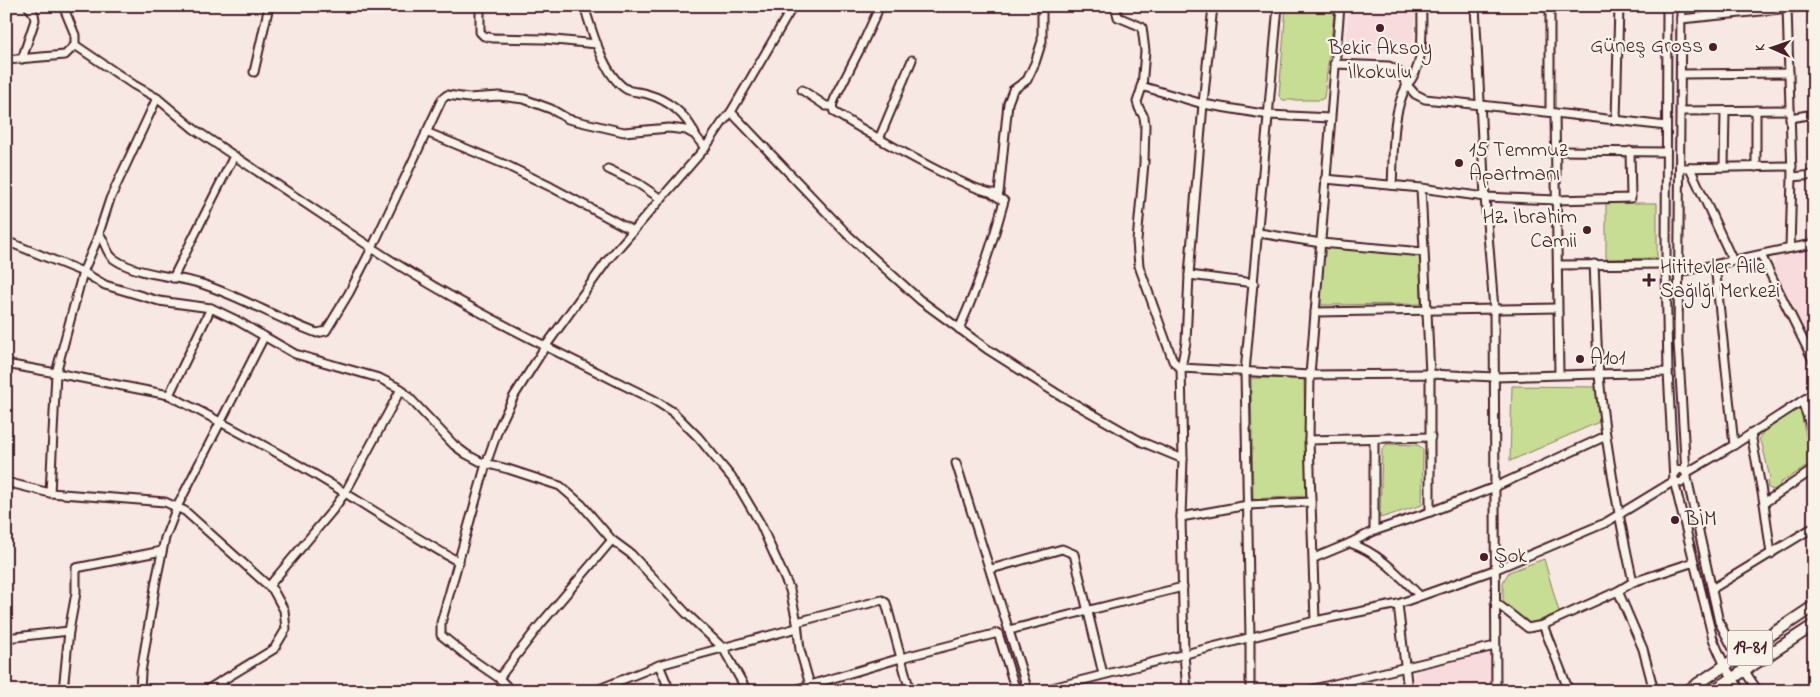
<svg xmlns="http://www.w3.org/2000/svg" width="1820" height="697" viewBox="0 0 1820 697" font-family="'Indie Flower',sans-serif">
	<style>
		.built { fill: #f7dbdd }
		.green { fill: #c7dd93; stroke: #887e5f }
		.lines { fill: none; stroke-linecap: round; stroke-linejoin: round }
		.minor-casing { stroke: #4a1f2b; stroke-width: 11 }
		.highway-casing { stroke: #4a1f2b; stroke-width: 14 }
		.minor { stroke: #f7f3e8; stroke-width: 7 }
		.highway { stroke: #f7f3e8; stroke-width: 10 }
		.poi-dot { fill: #4a1f2b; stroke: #f7f3e8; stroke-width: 2 }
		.labels { text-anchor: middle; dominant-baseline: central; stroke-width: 4.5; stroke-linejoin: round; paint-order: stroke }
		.shield { fill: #f7f3e8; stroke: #7e5f64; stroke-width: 1 }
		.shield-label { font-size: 20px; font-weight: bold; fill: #4a1f2b }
		.poi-label { font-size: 21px; fill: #4a1f2b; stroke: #f7f3e8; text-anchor: start }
	</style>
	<rect width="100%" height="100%" fill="#f7e8e3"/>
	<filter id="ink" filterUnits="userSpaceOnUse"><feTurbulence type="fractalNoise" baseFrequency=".02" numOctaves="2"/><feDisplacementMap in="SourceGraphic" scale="10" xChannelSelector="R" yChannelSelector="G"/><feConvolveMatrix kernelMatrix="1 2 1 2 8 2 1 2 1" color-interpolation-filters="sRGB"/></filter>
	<g filter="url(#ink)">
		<g class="built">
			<polygon points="1349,6 1416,6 1412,53 1345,49"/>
			<polygon points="1814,249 1814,331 1807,335 1773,266 1777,255"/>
			<polygon points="1487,652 1490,653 1492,691 1416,691 1414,674 1416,670"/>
		</g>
		<g class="green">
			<polygon points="1286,6 1335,6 1324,98 1320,100 1283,100 1279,96"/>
			<polygon points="1606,203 1657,203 1657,258 1606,259"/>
			<polygon points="1324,248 1420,256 1421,304 1318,305"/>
			<polygon points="1251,378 1304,379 1306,496 1253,499"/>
			<polygon points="1512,386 1597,387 1599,422 1510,461"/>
			<path d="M1798,409C1802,412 1804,414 1802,419L1810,452L1814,454V464L1809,467H1806L1780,483L1779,487L1774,490L1768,488L1767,481L1770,478L1762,444L1759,440L1763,431Z"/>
			<polygon points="1387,444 1418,445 1423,449 1422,505 1380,518 1382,449"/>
			<polygon points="1544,559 1559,612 1527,626 1503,602 1503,582 1509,572"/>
		</g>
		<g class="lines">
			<g class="minor-casing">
				<g id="minor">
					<polyline points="480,6 480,32 484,36 493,38 544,39 597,44"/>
					<path d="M584,6C592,30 604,78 628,90C633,92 641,92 647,94C668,100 686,114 695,134"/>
					<polyline points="793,6 731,112 848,235 920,300 987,349 1056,393 1142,442 1183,459"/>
					<path d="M880,6L862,45L835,98L832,106L834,112C858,127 978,198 999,193L1008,103L1013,90L1027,80L1035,63L1042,41V6"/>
					<polyline points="1115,6 1118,17 1142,27 1145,51 1142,87 1137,102 1139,108 1144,117 1145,125 1144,163 1137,241 1139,266 1173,361 1181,368 1310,375 1430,374 1495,377 1668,372"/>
					<polyline points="1213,6 1203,104 1269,115 1330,118"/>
					<polyline points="1475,6 1485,197 1494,309 1496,691"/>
					<polyline points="1667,6 1666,264 1668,372 1674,481 1713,639 1725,666 1741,691"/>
					<polyline points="1681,6 1678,342 1686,473 1719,622 1744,670 1758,691"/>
					<polyline points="1787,6 1792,177 1790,248"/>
					<polyline points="1681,19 1810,6"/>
					<path d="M75,45L134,85L157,98L194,129L372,248L349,293L326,331L317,333C278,319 242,297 202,284C174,275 139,276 114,259C105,253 106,241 99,234"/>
					<polyline points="22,59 35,20 34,14 28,6"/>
					<polyline points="6,60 65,55 75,45 75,35 63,6"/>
					<path d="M1334,64L1389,66L1399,72L1407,85C1426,64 1421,33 1422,6"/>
					<polyline points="254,72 269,6"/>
					<polyline points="1681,74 1789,73"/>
					<polyline points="1141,86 1203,104 1189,275 1186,342 1181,368 1183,459 1181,517 1184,654 1187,691"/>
					<polyline points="802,90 826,106 832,106"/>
					<polyline points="157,98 110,199 96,242 83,272 56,373 169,395"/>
					<polyline points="1756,110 1756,167"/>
					<polyline points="1681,111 1790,110"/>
					<path d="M731,112L722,123L705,148L695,135L686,130L669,128L624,132L568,119L551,109L524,99L499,96L468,98L447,95L442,99L372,248C461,307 559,353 654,400L673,412L698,437L737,484L760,523L790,590L797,622L800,650L810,685L901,658L998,633L1016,691"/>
					<polyline points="1550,112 1550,6"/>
					<polyline points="1790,118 1814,114"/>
					<polyline points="1616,120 1619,6"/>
					<polyline points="426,132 506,165 551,187 633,231"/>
					<polyline points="879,139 912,60"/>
					<polyline points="1556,151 1666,152"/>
					<polyline points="1724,167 1725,111"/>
					<polyline points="1681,168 1792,166"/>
					<polyline points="1690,168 1733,261"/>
					<polyline points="608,169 639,184 661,199"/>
					<polyline points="1792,177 1814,175"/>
					<polyline points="1325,179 1421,188 1485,197 1556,200 1631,198 1630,151"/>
					<path d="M1392,185C1394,153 1391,114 1407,85L1415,94L1425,99L1555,113"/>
					<polyline points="1421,188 1430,374 1430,512"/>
					<polyline points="1259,233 1321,243 1423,252"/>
					<polyline points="6,241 83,272 105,285 159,301 211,308 236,320 295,354 379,378 401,389 454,445 466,454 481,462 508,469 560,486 582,505 612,540"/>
					<polyline points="1761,255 1814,362"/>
					<path d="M1594,264C1596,301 1596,338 1599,375C1605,445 1618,513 1633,582"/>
					<polyline points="1558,265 1666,264"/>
					<polyline points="1715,265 1734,445"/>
					<path d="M1678,272C1724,264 1768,251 1814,244"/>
					<polyline points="1189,275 1254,283"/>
					<polyline points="173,278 234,156"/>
					<path d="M211,308L169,395C216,420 263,444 309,471C360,501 408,534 459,562"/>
					<polyline points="1315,312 1557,308"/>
					<path d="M959,329C978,287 992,245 1004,201L993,194"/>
					<polyline points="6,364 56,373 50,493"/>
					<polyline points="1559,374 1555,113 1666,126"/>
					<polyline points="1802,401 1814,436"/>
					<polyline points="1751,434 1764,503 1771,554"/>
					<polyline points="1309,440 1431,437"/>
					<polyline points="956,463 1028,691"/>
					<path d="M1674,475L1675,472C1679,469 1683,468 1686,473L1734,445L1814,393"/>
					<polyline points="6,482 50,493 165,502 185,511 273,590 284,610 286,629 274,649 205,691"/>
					<polyline points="1764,503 1814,469"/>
					<polyline points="1181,517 1248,505 1311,502"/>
					<polyline points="1374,531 1374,439"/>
					<path d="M1350,543C1379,553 1398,574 1419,595"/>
					<polyline points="1314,558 1350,543 1374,531 1430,512 1495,487 1606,436"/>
					<polyline points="991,569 1062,549 1074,554 1103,674"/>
					<polyline points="269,586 332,511 345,493 401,389"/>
					<polyline points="1712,589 1814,527"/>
					<polyline points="1618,591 1643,649 1654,691"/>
					<polyline points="1495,602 1528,628 1543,625 1618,591 1633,582 1694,562"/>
					<polyline points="1398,604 1408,691"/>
					<polyline points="1315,621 1309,440 1310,375 1340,6"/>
					<polyline points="797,622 882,600 886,603 910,691"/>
					<polyline points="1543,625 1569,691"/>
					<polyline points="1009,630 1183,587"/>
					<polyline points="6,638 69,631"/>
					<polyline points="659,665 670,691"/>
					<polyline points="499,678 539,626 612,540 631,554 686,613 723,648 747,691"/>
					<polyline points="221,681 226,691"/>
					<polyline points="63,691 69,631 76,593 76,568 162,551"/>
					<polyline points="140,691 141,672 156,581 165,538 177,507 264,337"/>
					<polyline points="511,691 499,678 467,656 441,635 441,623 486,464 499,427 514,396 545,347 607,261 705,148"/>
					<polyline points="594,691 659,665 797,628"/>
					<polyline points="792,691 810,685 813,691"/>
					<polyline points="1040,691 1315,621 1398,604 1494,570 1605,523 1674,481 1681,483 1687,476"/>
					<polyline points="1250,691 1250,638 1245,372 1278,6"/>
					<polyline points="1305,691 1495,646"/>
				</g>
			</g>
			<g class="highway-casing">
				<g id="highway">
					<polyline points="1687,691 1814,606"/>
					<polyline points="1713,691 1814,625"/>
				</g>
			</g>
			<use href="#minor" class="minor"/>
			<use href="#highway" class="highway"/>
		</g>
	</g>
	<g class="poi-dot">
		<circle cx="1380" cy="28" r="5"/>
		<circle cx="1713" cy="47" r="5"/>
		<circle cx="1459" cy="163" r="5"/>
		<circle cx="1587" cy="230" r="5"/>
		<path d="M1646.5 272.5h5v5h5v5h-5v5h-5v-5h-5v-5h5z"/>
		<circle cx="1580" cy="359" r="5"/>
		<circle cx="1675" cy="520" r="5"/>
		<circle cx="1484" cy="557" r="5"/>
	</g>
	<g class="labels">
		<rect class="shield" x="1727.5" y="630.5" width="45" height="35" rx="4"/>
		<g class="shield-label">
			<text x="1750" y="648">19-81</text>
		</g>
		<g class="poi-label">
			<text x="1703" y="47" text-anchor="end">Güneş Gross</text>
			<text x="1380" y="49" text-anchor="middle">Bekir Aksoy<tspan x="1380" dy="24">İlkokulu</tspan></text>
			<text x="1469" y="151">15 Temmuz<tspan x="1469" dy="24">Apartmanı</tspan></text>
			<text x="1577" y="218" text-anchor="end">Hz. İbrahim<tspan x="1577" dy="24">Camii</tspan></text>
			<text x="1660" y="268">Hititevler Aile<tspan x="1660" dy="24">Sağılğı Merkezi</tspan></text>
			<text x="1590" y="359">A101</text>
			<text x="1685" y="520">BİM</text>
			<text x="1494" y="557">Şok</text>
		</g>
	</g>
	<rect width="1820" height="697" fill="none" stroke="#f7f3e8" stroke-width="25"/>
	<rect x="12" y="12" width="1795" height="672" fill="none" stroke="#4a1f2b" stroke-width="2" filter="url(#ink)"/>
	<g transform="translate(1772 48) rotate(272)" stroke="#f7f3e8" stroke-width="4" paint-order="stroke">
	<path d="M0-4L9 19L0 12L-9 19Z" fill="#4a1f2b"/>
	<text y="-8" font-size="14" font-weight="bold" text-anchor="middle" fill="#4a1f2b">K</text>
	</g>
</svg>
